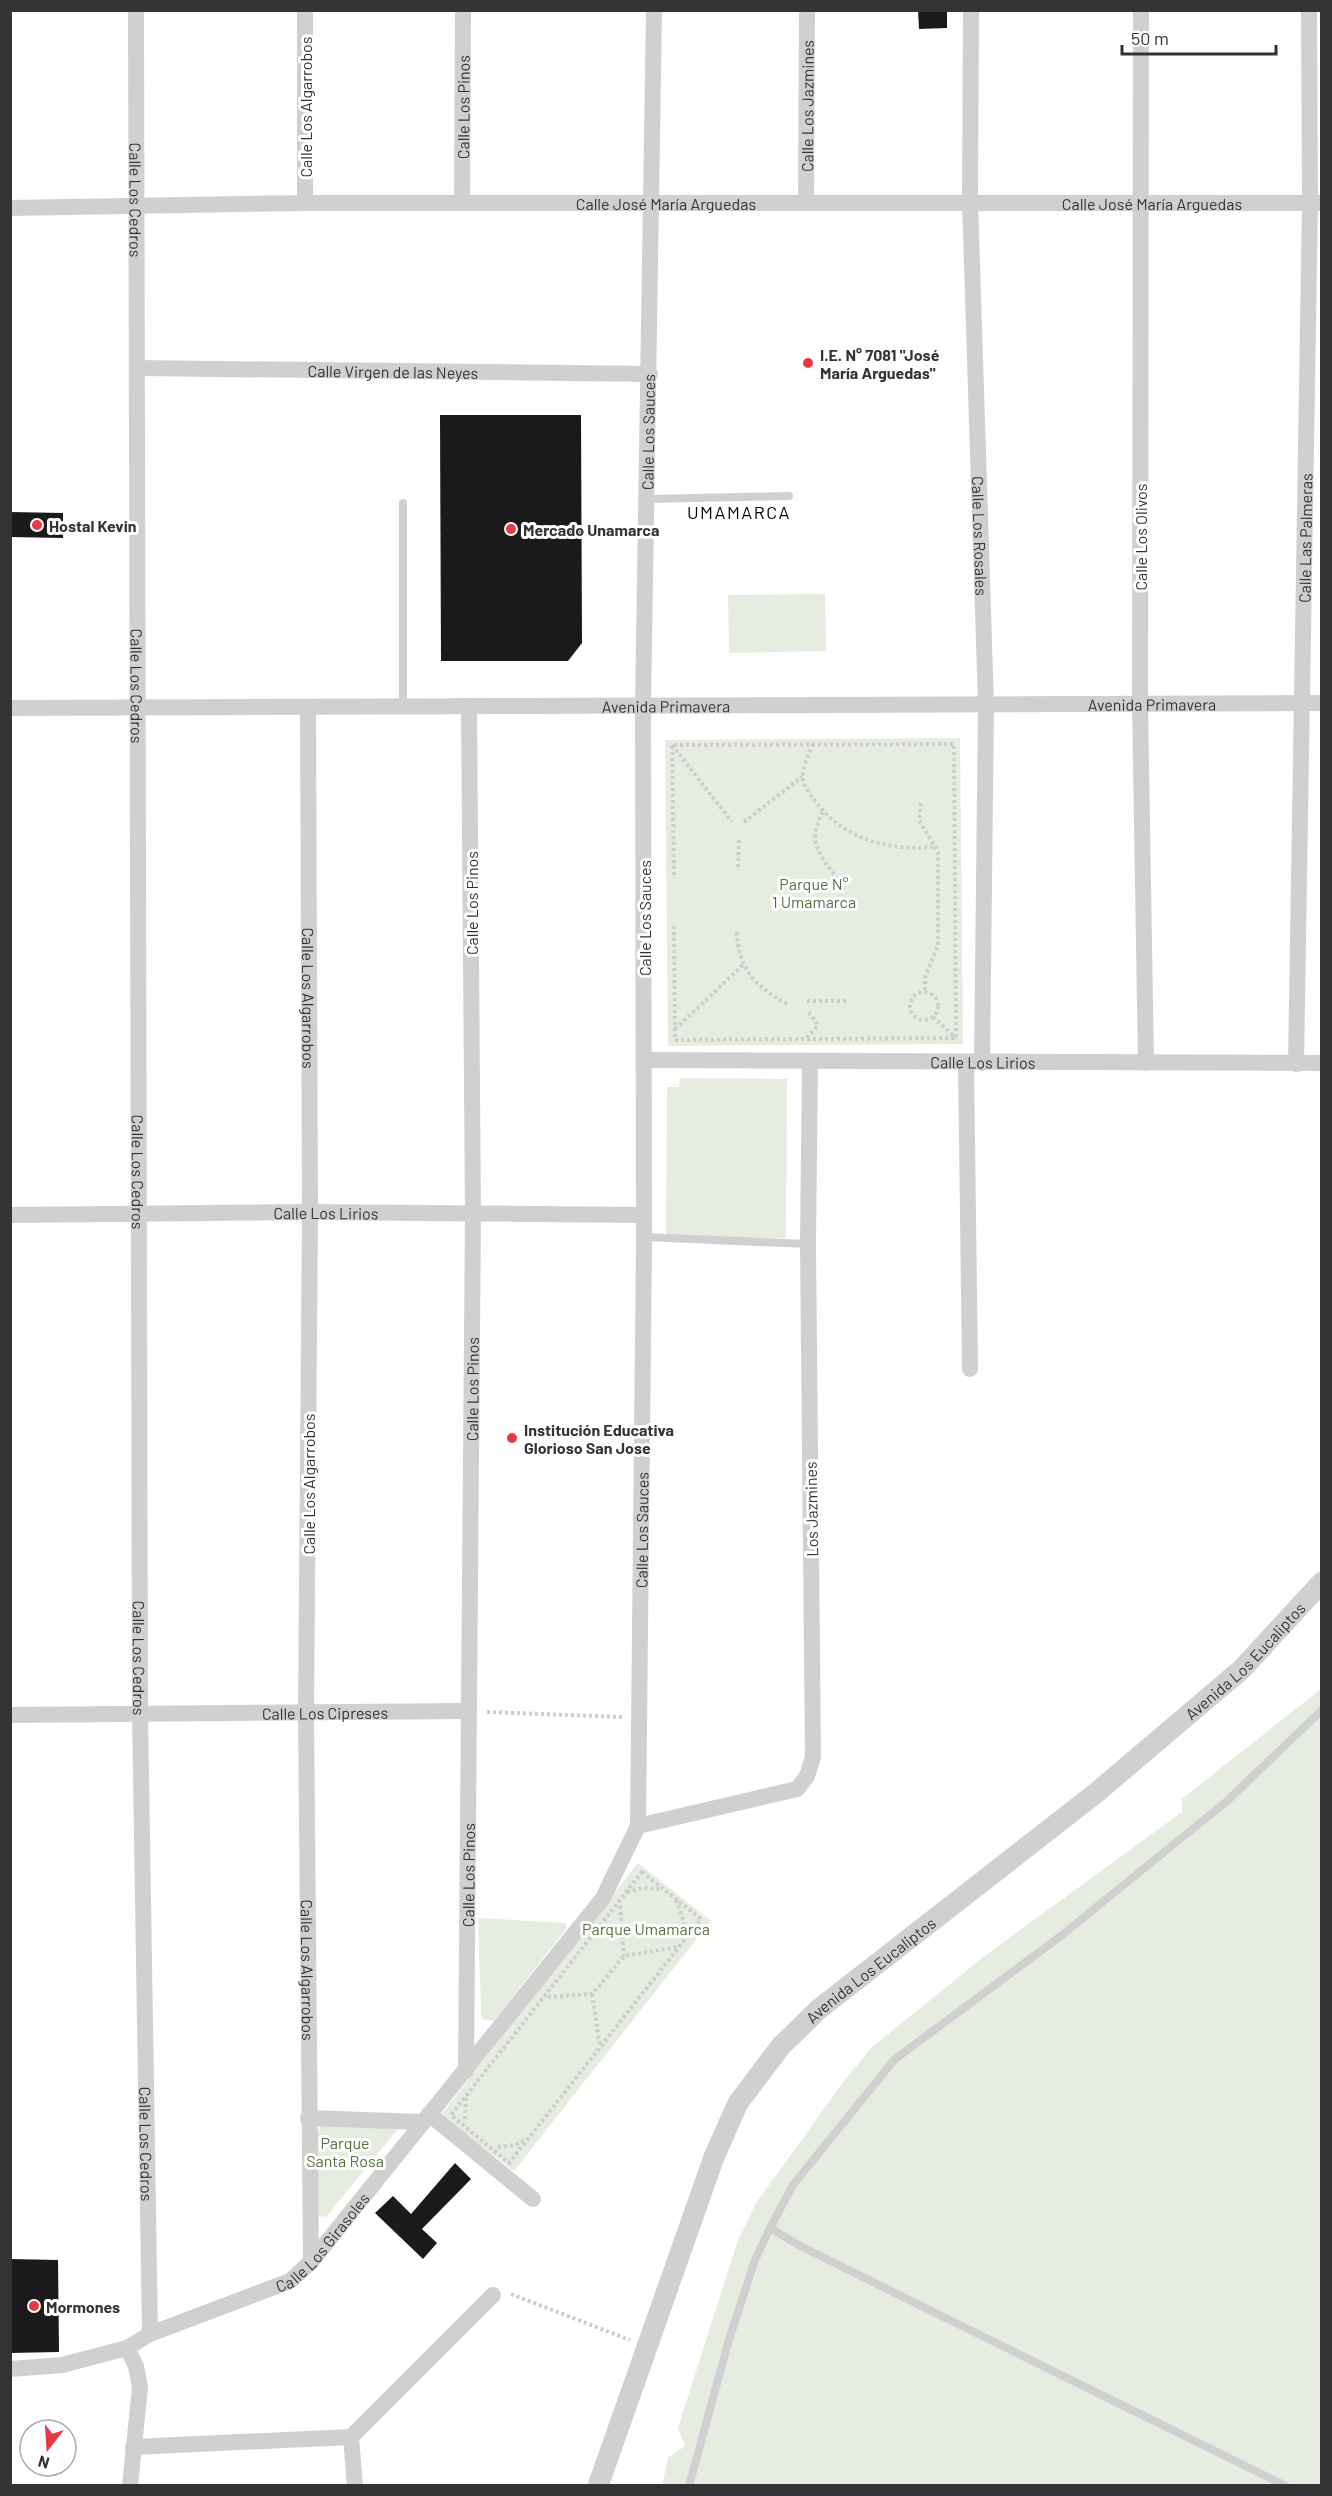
<svg xmlns="http://www.w3.org/2000/svg" width="1332" height="2496" viewBox="0 0 1332 2496" font-family="Barlow,sans-serif">
	<style>
		.green { fill: #e6ecdf }
		.building { fill: #1a1a1a }
		.lines { fill: none; stroke-linecap: round; stroke-linejoin: round }
		.path { stroke: #cdcdcd; stroke-width: 4; stroke-dasharray: 3 3; stroke-linecap: butt }
		.service { stroke: #d0d0d0; stroke-width: 8 }
		.minor { stroke: #d0d0d0; stroke-width: 16 }
		.tertiary { stroke: #d0d0d0; stroke-width: 21 }
		.poi-dot { fill: #e63946; stroke: #fff; stroke-width: 2 }
		.labels { text-anchor: middle; dominant-baseline: central; stroke-width: 6; stroke-linejoin: round; paint-order: stroke }
		.street-label { font-size: 16px; fill: #333; stroke: #fff }
		.poi-label { font-size: 16px; font-weight: bold; fill: #333; stroke: #fff; text-anchor: start }
		.park-label { font-size: 16px; fill: #56703f; stroke: #fff }
		.neighbourhood-label { font-size: 18px; letter-spacing: 1.5px; fill: #000; stroke: #fff }
	</style>
	<rect width="100%" height="100%" fill="#fff"/>
	<g class="green">
		<polygon points="825,594 826,651 729,653 728,595"/>
		<polygon points="960,738 963,1044 668,1046 665,740"/>
		<polygon points="680,1078 787,1079 786,1238 666,1238 667,1087 679,1087"/>
		<polygon points="1321,1689 1321,2485 662,2486 668,2458 685,2446 678,2428 738,2240 756,2203 841,2085 872,2047 986,1955 1182,1812 1182,1799"/>
		<polygon points="638,1863 711,1921 514,2171 441,2115"/>
		<polygon points="478,1918 566,1923 566,1929 494,2021 482,2019 481,2011"/>
		<polygon points="321,2125 398,2129 326,2217 320,2216 317,2213 318,2131"/>
	</g>
	<g class="building">
		<polygon points="918,10 947,10 947,28 919,29"/>
		<polygon points="440,415 581,415 582,643 568,661 441,661"/>
		<polygon points="10,512 63,513 63,538 10,537"/>
		<polygon points="455,2163 471,2179 422,2229 437,2243 423,2259 375,2213 393,2196 411,2214"/>
		<polygon points="10,2259 58,2260 59,2352 10,2353"/>
	</g>
	<g class="lines">
		<g class="path">
			<path d="M813,744C809,755 799,772 804,784C806,789 811,795 814,799C842,840 889,851 936,847"/>
			<polyline points="672,745 732,822"/>
			<polyline points="921,803 919,820 938,852 938,946 925,977 925,992"/>
			<path d="M823,812C802,848 828,860 844,890"/>
			<polyline points="744,822 802,777"/>
			<polyline points="738,867 739,839"/>
			<polyline points="674,875 672,745 954,744 956,1038 675,1040 674,924"/>
			<path d="M737,932C738,969 756,987 787,1004"/>
			<circle cx="924" cy="1006" r="14"/>
			<polyline points="807,1001 848,1001"/>
			<polyline points="933,1017 956,1038"/>
			<polyline points="675,1029 743,965"/>
			<polyline points="807,1038 818,1025 808,1011"/>
			<polyline points="487,1712 623,1717"/>
			<polygon points="642,1872 701,1919 509,2163 451,2115"/>
			<polyline points="627,1892 642,1888 661,1889"/>
			<polyline points="676,1900 684,1922 684,1939"/>
			<polyline points="620,1906 624,1956"/>
			<polyline points="592,1994 600,2046"/>
			<polyline points="548,1997 592,1994 624,1956 677,1947"/>
			<polyline points="465,2119 466,2097"/>
			<polyline points="498,2147 515,2145 527,2139"/>
			<polyline points="511,2294 630,2340"/>
		</g>
		<g class="service">
			<polyline points="648,499 789,496"/>
			<polyline points="403,706 403,503"/>
			<polyline points="644,1237 808,1244"/>
			<polyline points="770,2228 802,2247 1286,2486"/>
			<polyline points="689,2486 728,2343 755,2260 770,2228 793,2185 894,2060 1062,1935 1227,1801 1322,1710"/>
		</g>
		<g class="minor">
			<path id="s1" d="M136,10L140,1712L150,2334"/>
			<polyline points="305,10 305,203"/>
			<path id="s2" d="M971,10L970,201L986,705L982,1063"/>
			<polyline points="1141,10 1140,704 1146,1063"/>
			<path id="s3" d="M806,202L807,10"/>
			<path id="s4" d="M462,203L463,10"/>
			<path id="s5" d="M10,208L305,203H1322"/>
			<path id="s6" d="M137,368L650,374"/>
			<path id="s7" d="M308,707L310,1212L306,1712L311,2262"/>
			<path id="s8" d="M10,708L1322,703"/>
			<path id="s9" d="M645,1060L1322,1063"/>
			<polyline points="966,1062 970,1369"/>
			<path id="s10" d="M1296,1064L1310,202L1309,10"/>
			<path id="s11" d="M10,1215L310,1212L643,1215"/>
			<path id="s12" d="M10,1715L468,1711"/>
			<polyline points="638,1826 797,1789 807,1776 813,1757 808,1244 810,1061"/>
			<path id="s13" d="M466,2071L473,1214L469,706"/>
			<polyline points="429,2114 533,2199"/>
			<polyline points="308,2118 423,2122"/>
			<polyline points="127,2348 136,2366 140,2387 130,2486"/>
			<path id="s14" d="M10,2369L62,2365L127,2348L150,2334L290,2281L311,2262L603,1898L638,1826L644,1242L643,706L654,10"/>
			<polyline points="351,2437 355,2486"/>
			<polyline points="133,2447 351,2437 493,2295"/>
		</g>
		<path class="tertiary" id="s15" d="M598,2486L714,2157L738,2103L781,2046L819,2009L1096,1793L1242,1669L1322,1582"/>
	</g>
	<g class="poi-dot">
		<circle cx="808" cy="363" r="6"/>
		<circle cx="37" cy="525" r="6"/>
		<circle cx="511" cy="529" r="6"/>
		<circle cx="512" cy="1438" r="6"/>
		<circle cx="34" cy="2306" r="6"/>
	</g>
	<g class="labels">
		<g class="street-label">
			<text stroke="none"><textPath href="#s3" startOffset="96">Calle Los Jazmines</textPath></text>
			<text transform="translate(305 107) rotate(-90)">Calle Los Algarrobos</text>
			<text stroke="none"><textPath href="#s4" startOffset="96">Calle Los Pinos</textPath></text>
			<text stroke="none"><textPath href="#s1" startOffset="190">Calle Los Cedros</textPath></text>
			<text stroke="none"><textPath href="#s5" startOffset="656">Calle José María Arguedas</textPath></text>
			<text stroke="none"><textPath href="#s5" startOffset="1142">Calle José María Arguedas</textPath></text>
			<text stroke="none"><textPath href="#s6" startOffset="256">Calle Virgen de las Neyes</textPath></text>
			<text stroke="none"><textPath href="#s14" startOffset="2265">Calle Los Sauces</textPath></text>
			<text stroke="none"><textPath href="#s2" startOffset="526">Calle Los Rosales</textPath></text>
			<text transform="translate(1140 537) rotate(-90)">Calle Los Olivos</text>
			<text stroke="none"><textPath href="#s10" startOffset="526">Calle Las Palmeras</textPath></text>
			<text stroke="none"><textPath href="#s1" startOffset="676">Calle Los Cedros</textPath></text>
			<text stroke="none"><textPath href="#s8" startOffset="1142">Avenida Primavera</textPath></text>
			<text stroke="none"><textPath href="#s8" startOffset="656">Avenida Primavera</textPath></text>
			<text transform="translate(471 903) rotate(-90)">Calle Los Pinos</text>
			<text transform="translate(644 918) rotate(-90)">Calle Los Sauces</text>
			<text stroke="none"><textPath href="#s7" startOffset="291">Calle Los Algarrobos</textPath></text>
			<text stroke="none"><textPath href="#s9" startOffset="338">Calle Los Lirios</textPath></text>
			<text stroke="none"><textPath href="#s1" startOffset="1162">Calle Los Cedros</textPath></text>
			<text stroke="none"><textPath href="#s11" startOffset="316">Calle Los Lirios</textPath></text>
			<text stroke="none"><textPath href="#s13" startOffset="682">Calle Los Pinos</textPath></text>
			<text transform="translate(308 1484) rotate(-90)">Calle Los Algarrobos</text>
			<text transform="translate(811 1509) rotate(-91)">Los Jazmines</text>
			<text stroke="none"><textPath href="#s14" startOffset="1167">Calle Los Sauces</textPath></text>
			<text stroke="none"><textPath href="#s1" startOffset="1648">Calle Los Cedros</textPath></text>
			<text stroke="none"><textPath href="#s15" startOffset="1083">Avenida Los Eucaliptos</textPath></text>
			<text stroke="none"><textPath href="#s12" startOffset="315">Calle Los Cipreses</textPath></text>
			<text stroke="none"><textPath href="#s13" startOffset="196">Calle Los Pinos</textPath></text>
			<text stroke="none"><textPath href="#s7" startOffset="1263">Calle Los Algarrobos</textPath></text>
			<text stroke="none"><textPath href="#s15" startOffset="597">Avenida Los Eucaliptos</textPath></text>
			<text stroke="none"><textPath href="#s1" startOffset="2134">Calle Los Cedros</textPath></text>
			<text stroke="none"><textPath href="#s14" startOffset="346">Calle Los Girasoles</textPath></text>
		</g>
		<g class="poi-label">
			<text x="820" y="354">I.E. N° 7081 "José<tspan x="820" dy="18">María Arguedas"</tspan></text>
			<text x="49" y="525">Hostal Kevin</text>
			<text x="523" y="529">Mercado Unamarca</text>
			<text x="524" y="1429">Institución Educativa<tspan x="524" dy="18">Glorioso San Jose</tspan></text>
			<text x="46" y="2306">Mormones</text>
		</g>
		<g class="park-label">
			<text x="814" y="883">Parque N°<tspan x="814" dy="18">1 Umamarca</tspan></text>
			<text x="646" y="1928">Parque Umamarca</text>
			<text x="345" y="2142">Parque<tspan x="345" dy="18">Santa Rosa</tspan></text>
		</g>
		<g class="neighbourhood-label">
			<text x="739" y="512">UMAMARCA</text>
		</g>
	</g>
	<rect width="1332" height="2496" fill="none" stroke="#333333" stroke-width="24"/>
	<g transform="translate(48 2448) rotate(197)"><circle r="28" fill="#ffffff" stroke="#adadad" stroke-width="1.5"/>
	<path d="M0-4.5L10 22L0 15L-10 22Z" fill="#e63946"/>
	<text y="-9" font-size="16" font-weight="bold" text-anchor="middle" fill="#333333">N</text>
	</g>
	<path d="M1122 45v9h154v-9" fill="none" stroke="#333333" stroke-width="3"/>
	<text x="1131" y="45" font-size="18" fill="#333333" stroke="#ffffff" stroke-width="4.5" paint-order="stroke">50 m</text>
</svg>
